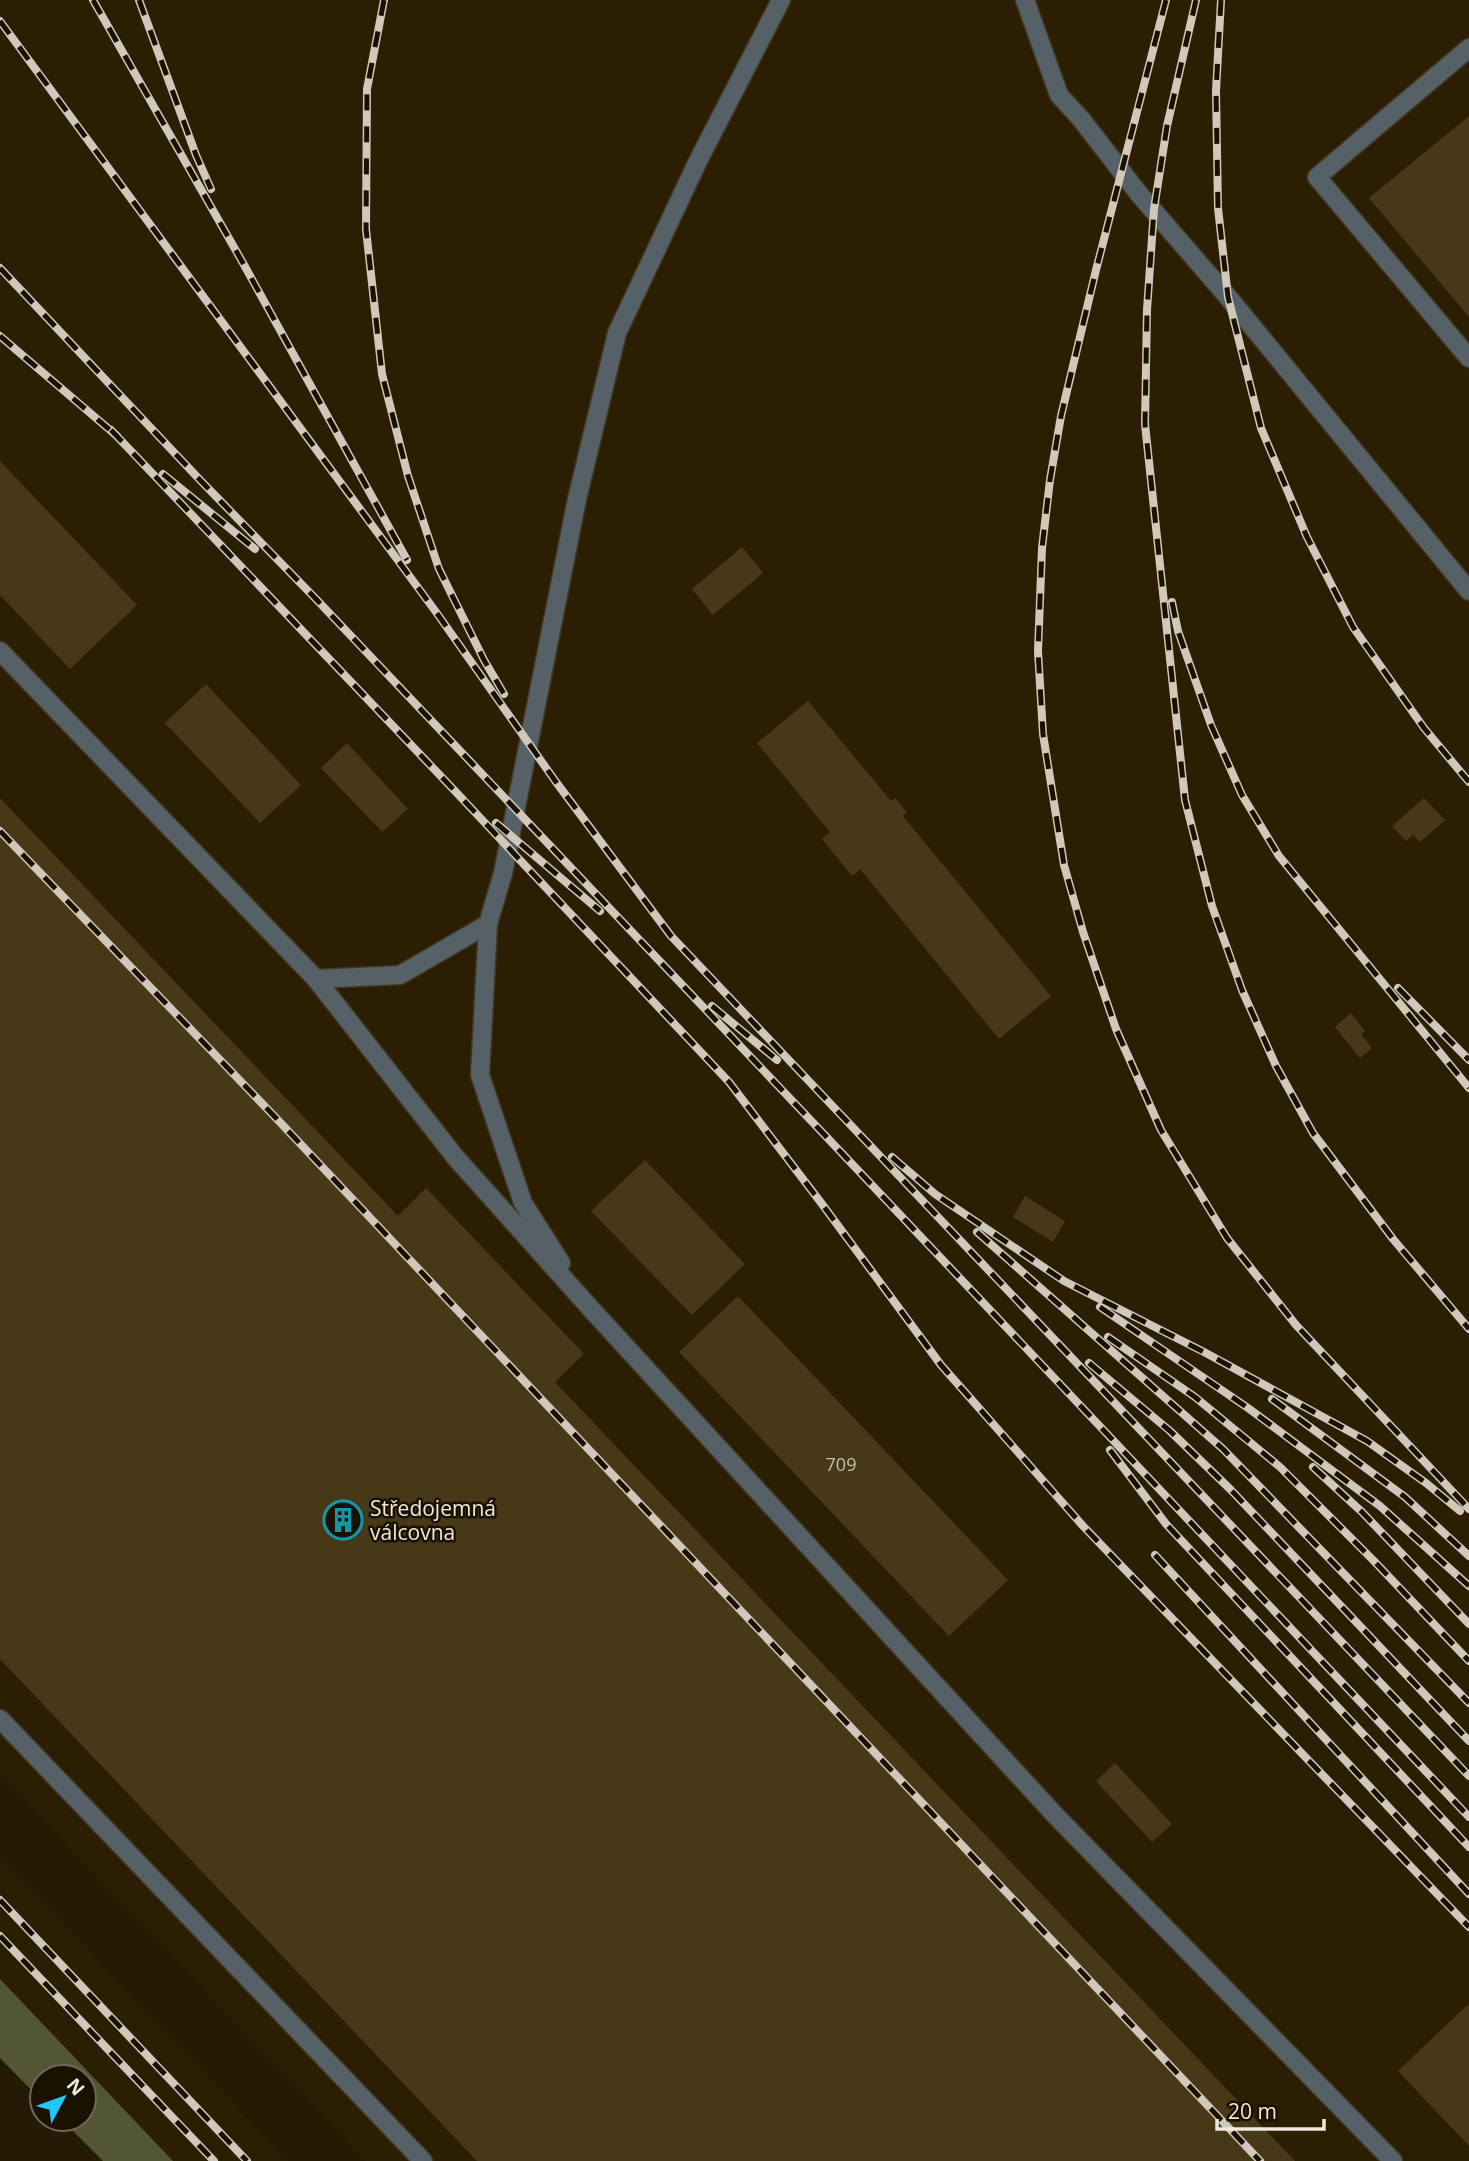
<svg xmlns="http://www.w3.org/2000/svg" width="1469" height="2161" viewBox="0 0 1469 2161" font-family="'Open Sans',sans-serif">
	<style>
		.built { fill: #2b1e02 }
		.forest { fill: #535634 }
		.building { fill: #473818 }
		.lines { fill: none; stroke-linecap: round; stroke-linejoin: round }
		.service-casing { stroke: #413723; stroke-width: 21 }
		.service { stroke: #566167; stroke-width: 18 }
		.rail-casing { stroke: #d0c9bb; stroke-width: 8 }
		.rail { stroke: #1a1100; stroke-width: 5; stroke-dasharray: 16; stroke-linecap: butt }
		.labels { text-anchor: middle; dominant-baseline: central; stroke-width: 5; stroke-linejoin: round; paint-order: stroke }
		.number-label { font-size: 18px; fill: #c6bdab }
		.poi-label { font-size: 21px; fill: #f0e9dc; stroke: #1a1100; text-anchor: start }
	</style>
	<rect width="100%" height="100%" fill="#241a05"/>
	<g class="built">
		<polygon points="0,0 1469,0 1469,2161 366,2161 0,1774"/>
		<polygon points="0,1857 288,2161 173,2161 0,1979"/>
	</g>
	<polygon class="forest" points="0,1979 173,2161 103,2161 61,2119 84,2119 84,2077 42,2077 42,2101 0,2058"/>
	<g class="building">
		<polygon points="1469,116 1469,317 1369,198"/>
		<polygon points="0,461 137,605 70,669 0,595"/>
		<polygon points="742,547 763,573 713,615 692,589"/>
		<polygon points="206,684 301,785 260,823 165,723"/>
		<polygon points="808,701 891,801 895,798 907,813 903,816 1051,996 999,1039 860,869 852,876 822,839 830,832 757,743"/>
		<polygon points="347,743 408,809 382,832 321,768"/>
		<polygon points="0,798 398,1216 426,1188 584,1354 555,1382 1295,2161 477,2161 0,1659"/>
		<polygon points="1424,798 1445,820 1420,842 1413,835 1406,841 1392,826"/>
		<polygon points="1351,1013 1365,1031 1361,1034 1372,1048 1360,1058 1335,1027"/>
		<polygon points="645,1160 745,1264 692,1315 591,1211"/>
		<polygon points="1025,1196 1065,1221 1053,1242 1013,1217"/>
		<polygon points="738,1296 1008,1580 949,1636 679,1352"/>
		<polygon points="1115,1763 1172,1824 1152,1842 1096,1781"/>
		<polygon points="1467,2005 1469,2006 1469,2146 1398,2071"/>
	</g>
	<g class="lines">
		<g class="service-casing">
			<g id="service">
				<polyline points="1025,0 1059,95 1081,119 1139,194 1228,297 1469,591"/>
				<polyline points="1469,48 1317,177 1469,358"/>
				<polyline points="0,651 316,979 456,1158 592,1310 1054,1814 1393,2161"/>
				<polyline points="488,924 480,1075 523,1203 561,1263"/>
				<polyline points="316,979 400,975 488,924 503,873 577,499 617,333 698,161 781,0"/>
				<polyline points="0,1719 423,2161"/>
			</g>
		</g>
		<use href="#service" class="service"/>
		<g class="rail-casing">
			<g id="rail">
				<polyline points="93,0 243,263 407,560"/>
				<polyline points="139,0 196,155 211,189"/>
				<polyline points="384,0 367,89 366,229 382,374 408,476 439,569 484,660 504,694"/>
				<polyline points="1166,0 1096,270 1061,416 1050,480 1042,548 1038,651 1043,734 1064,865 1083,932 1116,1029 1161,1130 1227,1238 1296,1325 1469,1509"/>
				<polyline points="1196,0 1167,126 1154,209 1147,310 1145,424 1185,800 1212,906 1242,990 1276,1066 1313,1133 1393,1239 1469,1329"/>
				<polyline points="1221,0 1216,91 1218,208 1228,297 1261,428 1307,537 1353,627 1424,728 1469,782"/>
				<polyline points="0,21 436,612 556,782 671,936 1469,1776"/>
				<polyline points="0,268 201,481 315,598 819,1129 1469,1817"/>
				<polyline points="0,336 117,436"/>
				<polyline points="111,430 454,790 729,1082 822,1204 941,1365 1083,1526 1469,1927"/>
				<polyline points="163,474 255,549"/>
				<polyline points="1172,602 1178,631 1211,725 1242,795 1279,856 1469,1088"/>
				<polyline points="496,823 600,911"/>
				<polyline points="0,831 276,1118 1260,2161"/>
				<polyline points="1398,988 1469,1060"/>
				<polyline points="712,1006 777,1060"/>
				<polyline points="892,1157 935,1194 1064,1281 1204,1352 1367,1441 1426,1483 1460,1511"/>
				<polyline points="977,1232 1223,1449 1469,1703"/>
				<polyline points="1100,1307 1248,1408 1380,1506 1469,1586"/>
				<polyline points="1108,1337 1195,1397 1280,1467 1373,1560 1469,1661"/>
				<polyline points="1089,1363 1170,1431 1231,1490 1469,1741"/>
				<polyline points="1272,1399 1405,1497 1469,1556"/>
				<polyline points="1110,1450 1166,1524 1469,1847"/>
				<polyline points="1313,1467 1362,1512 1469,1624"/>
				<polyline points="1155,1555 1469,1894"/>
				<polyline points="0,1900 247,2161"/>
				<polyline points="0,1936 214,2161"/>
			</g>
		</g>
		<use href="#rail" class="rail"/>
	</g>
	<defs>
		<g id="building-ring" transform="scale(2.0125)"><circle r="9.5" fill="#1a1100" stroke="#0f9aa8" stroke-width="1.5"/><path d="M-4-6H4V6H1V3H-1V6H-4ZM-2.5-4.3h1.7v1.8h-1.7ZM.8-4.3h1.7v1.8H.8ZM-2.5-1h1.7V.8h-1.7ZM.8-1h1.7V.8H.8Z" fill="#0f9aa8"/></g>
	</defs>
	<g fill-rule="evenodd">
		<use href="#building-ring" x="343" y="1520"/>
	</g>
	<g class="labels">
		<g class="number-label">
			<text x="841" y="1464">709</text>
		</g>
		<g class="poi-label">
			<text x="370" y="1508">Středojemná<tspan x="370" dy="24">válcovna</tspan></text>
		</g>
	</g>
	<g transform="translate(63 2098) rotate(49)"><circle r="33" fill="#1a1100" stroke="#706758" stroke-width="2"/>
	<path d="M0-5L12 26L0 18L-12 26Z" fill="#20c9fd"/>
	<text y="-10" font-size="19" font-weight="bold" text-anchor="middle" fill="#f0e9dc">N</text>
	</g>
	<path d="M1217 2119v10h107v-10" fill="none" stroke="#f0e9dc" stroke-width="3.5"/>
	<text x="1228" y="2119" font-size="21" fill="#f0e9dc" stroke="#1a1100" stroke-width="5" paint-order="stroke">20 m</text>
</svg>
